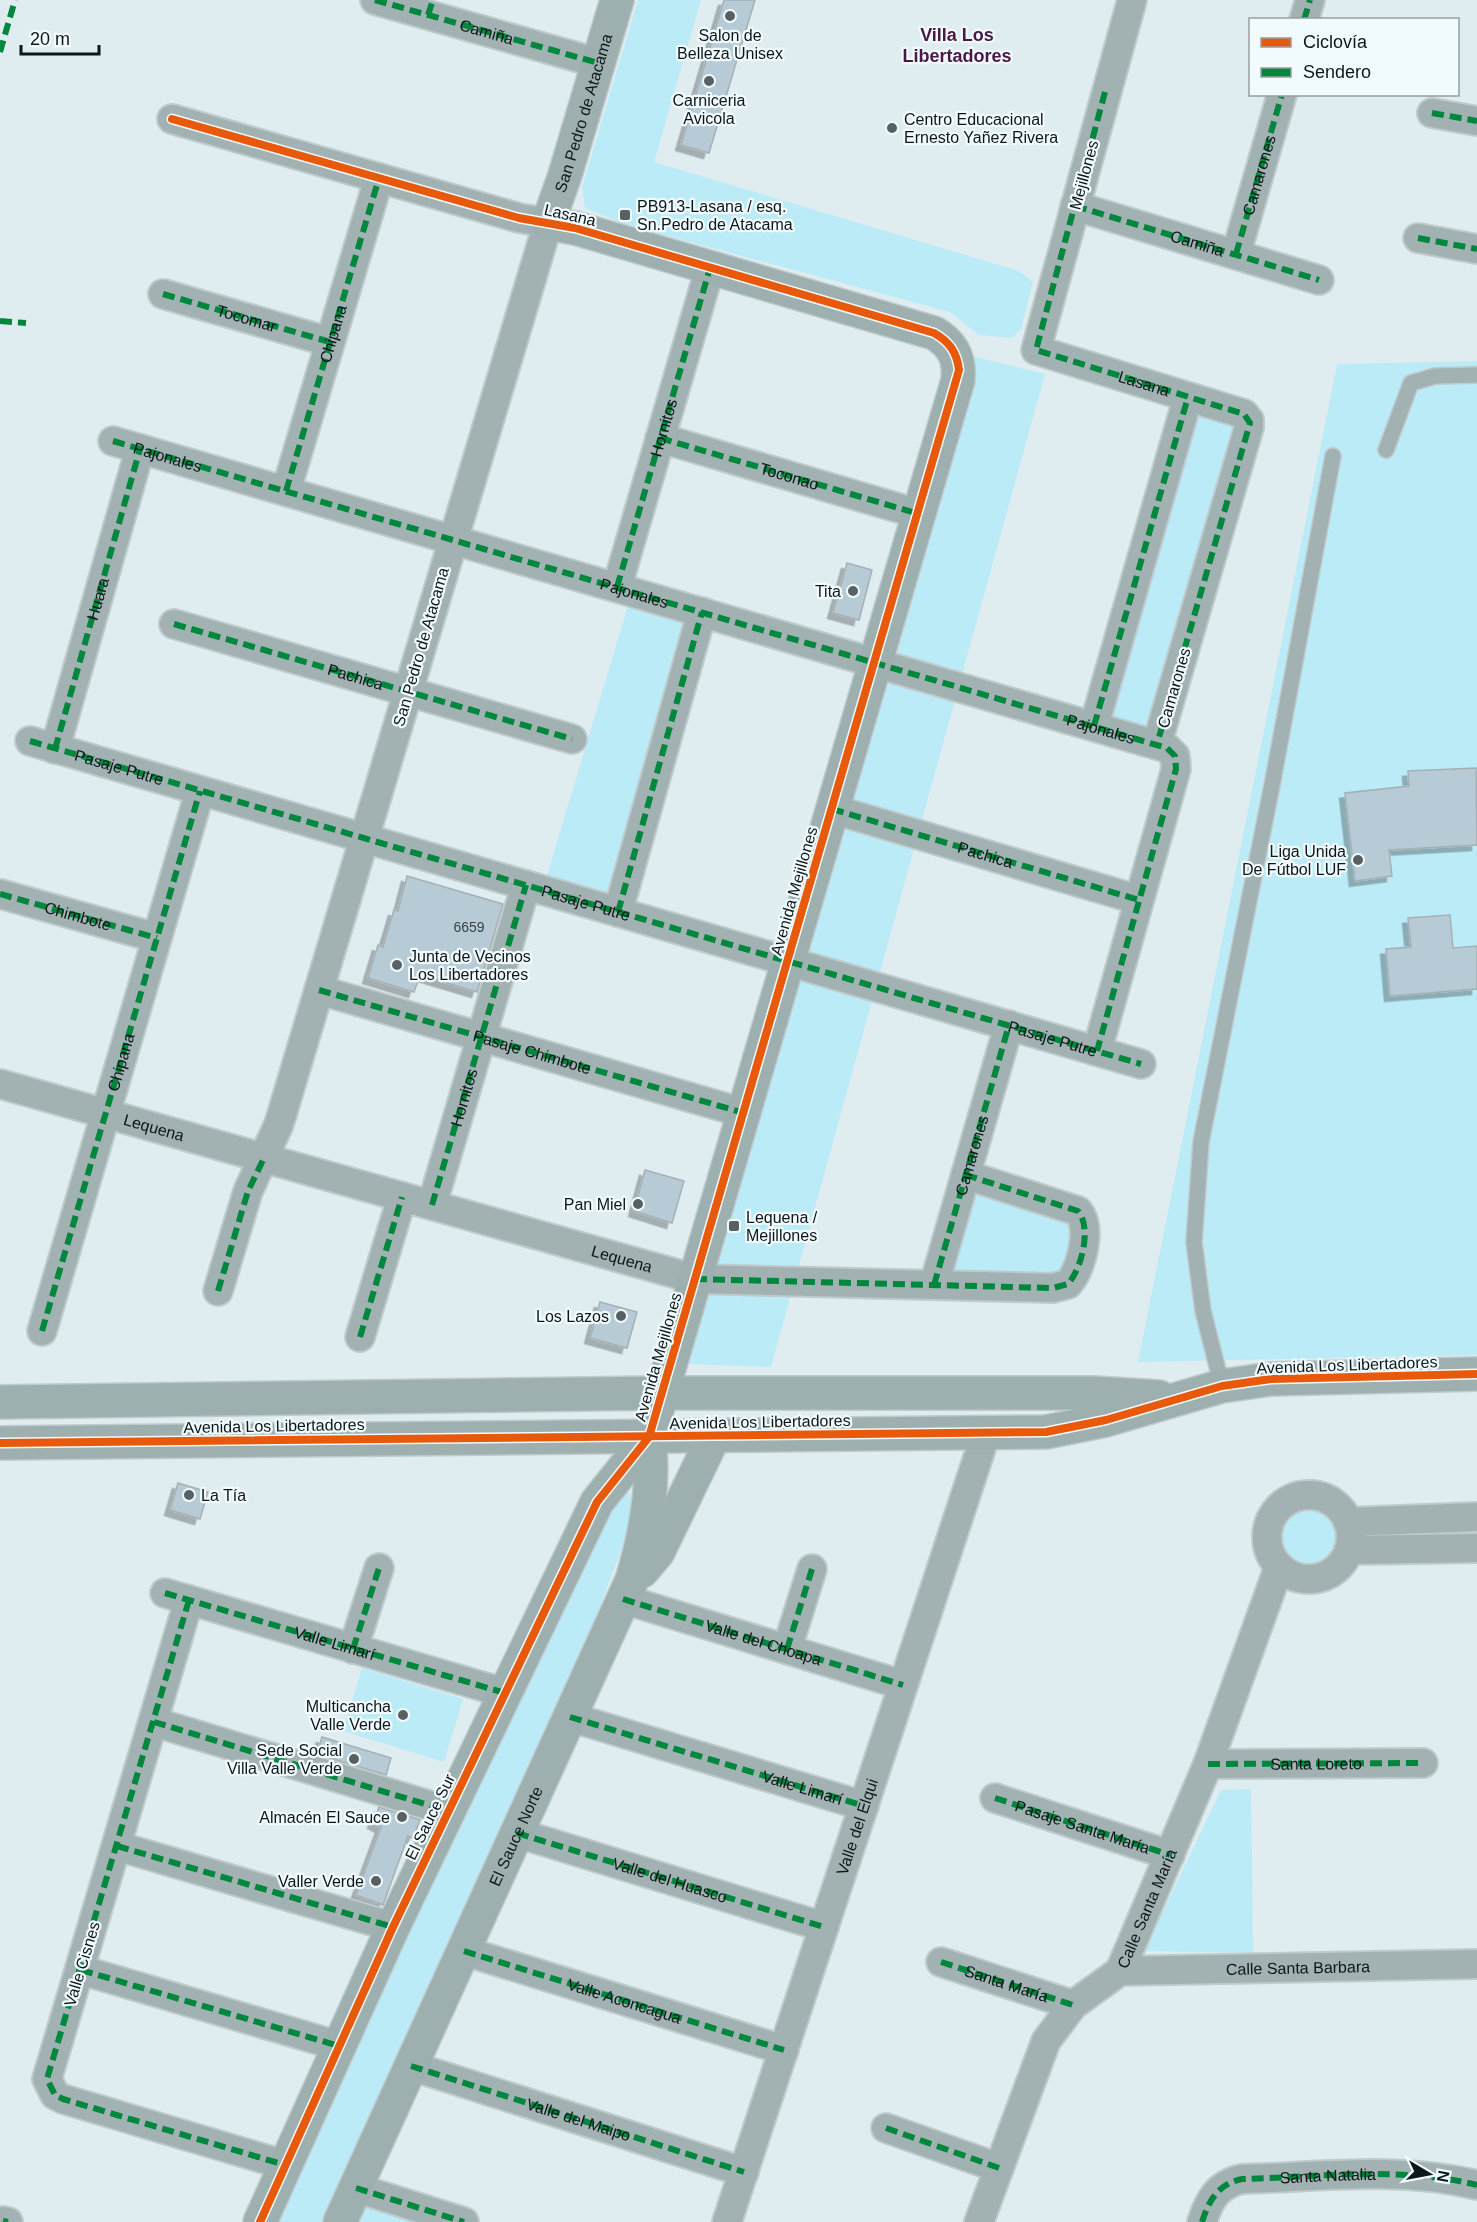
<svg xmlns="http://www.w3.org/2000/svg" width="1477" height="2222" viewBox="0 0 1477 2222" font-family="Helvetica,sans-serif">
	<style>
		.green { fill: #bbebf7 }
		.building { fill: #b7cbd6; stroke: #a6b0b4; stroke-width: 1.5; filter: url(#shadow) }
		.lines { fill: none; stroke-linecap: round; stroke-linejoin: round }
		.lane-casing { stroke: #bfcacc; stroke-width: 18 }
		.street-casing { stroke: #bfcacc; stroke-width: 32 }
		.secondary-casing { stroke: #bfcacc; stroke-width: 36 }
		.lane { stroke: #a2b1b1; stroke-width: 15 }
		.street { stroke: #a2b1b1; stroke-width: 28 }
		.secondary { stroke: #9eafb0; stroke-width: 33 }
		.quiet { stroke: #00873e; stroke-width: 6; stroke-dasharray: 12 6; stroke-linecap: butt }
		.cycleway-casing { stroke: #f1fbfe; stroke-width: 11 }
		.cycleway { stroke: #e8590c; stroke-width: 8 }
		.poi-dot { fill: #576164; stroke: #f1fbfe; stroke-width: 2 }
		.labels { text-anchor: middle; dominant-baseline: central; stroke-width: 4.5; stroke-linejoin: round; paint-order: stroke }
		.number-label { font-size: 14px; fill: #384348 }
		.street-label { font-size: 16px; fill: #0e1618; stroke: #f1fbfe }
		.poi-label { font-size: 16px; fill: #0e1618; stroke: #f1fbfe; text-anchor: end }
		.neighbourhood-label { font-size: 18px; font-weight: bold; fill: #491847; stroke: #f1fbfe }
	</style>
	<defs>
		<filter id="shadow"><feDropShadow dx="-5.5" dy="5.5" stdDeviation="0" flood-color="#0004"/></filter>
	</defs>
	<rect width="100%" height="100%" fill="#dfedf0"/>
	<g class="green">
		<polygon points="638,0 701,0 654,162 1019,271 1033,282 1021,329 1012,338 979,335 950,312 627,225 585,208 582,187"/>
		<polygon points="972,356 1045,374 771,1367 685,1364"/>
		<polygon points="1477,361 1477,1355 1138,1362 1337,364"/>
		<polygon points="1225,413 1235,426 1154,730 1114,725 1112,716 1192,423 1199,414"/>
		<polygon points="629,603 685,619 689,628 614,893 603,897 545,882"/>
		<polygon points="978,1193 1075,1220 1068,1262 1061,1273 1048,1276 962,1274 953,1270 973,1194"/>
		<polygon points="628,1486 634,1516 585,1646 324,2222 270,2222 602,1506"/>
		<circle cx="1309" cy="1537" r="34"/>
		<polygon points="362,1668 463,1699 444,1762 343,1731"/>
		<polygon points="1251,1789 1253,1953 1144,1951 1221,1790"/>
		<polygon points="367,2198 439,2222 359,2222"/>
	</g>
	<g class="building">
		<polygon points="724,0 755,0 709,153 681,145"/>
		<polygon points="847,563 872,570 859,620 833,613"/>
		<polygon points="1476,768 1477,845 1389,850 1392,876 1355,881 1345,793 1409,786 1408,771"/>
		<polygon points="407,876 503,904 477,992 420,975 414,992 368,978 378,945 383,947 394,910 398,911"/>
		<polygon points="1450,915 1453,948 1477,946 1477,989 1390,996 1386,949 1411,947 1408,918"/>
		<polygon points="645,1170 684,1181 672,1223 634,1211"/>
		<polygon points="600,1302 637,1312 627,1348 590,1338"/>
		<polygon points="178,1483 208,1492 200,1519 170,1510"/>
		<polygon points="322,1737 391,1758 386,1775 317,1754"/>
		<polygon points="379,1807 420,1820 413,1838 408,1836 383,1905 356,1895 381,1827 373,1823"/>
	</g>
	<g class="lines">
		<g class="lane-casing">
			<g id="lane">
				<polyline points="1386,450 1411,383 1435,376 1477,375"/>
				<polyline points="1222,1386 1203,1311 1194,1242 1201,1142 1273,780 1333,456"/>
			</g>
		</g>
		<g class="street-casing">
			<g id="street">
				<polyline points="375,0 598,63"/>
				<path id="s1" d="M1132,0L1036,350L1244,414L1249,420V427L1157,744"/>
				<polyline points="1304,20 1310,0"/>
				<polyline points="1432,113 1477,121"/>
				<polyline points="172,119 519,218 548,223 279,1124 248,1191 218,1291"/>
				<path id="s2" d="M1075,206L1319,280"/>
				<polyline points="1418,238 1477,249"/>
				<path id="s3" d="M1236,254L1282,94"/>
				<path id="s4" d="M163,294L330,342"/>
				<path id="s5" d="M660,438L919,514"/>
				<polyline points="113,441 1167,748 1175,756 1176,769 1097,1051"/>
				<path id="s6" d="M286,491L379,178"/>
				<polyline points="617,587 710,268"/>
				<polyline points="174,624 572,739"/>
				<polyline points="1094,726 1188,397"/>
				<path id="s7" d="M30,741L1141,1064"/>
				<polyline points="55,749 140,449"/>
				<polyline points="832,809 1139,900"/>
				<polyline points="0,894 157,938"/>
				<polyline points="618,912 702,612"/>
				<polyline points="319,990 744,1113"/>
				<path id="s8" d="M0,1084L695,1279L1053,1288L1068,1284C1082,1268 1092,1227 1078,1211L966,1175"/>
				<path id="s9" d="M432,1205L526,885"/>
				<path id="s10" d="M934,1285L1009,1025"/>
				<polyline points="42,1331 200,791"/>
				<polyline points="360,1337 402,1197"/>
				<circle cx="1309" cy="1537" r="42"/>
				<polyline points="1348,1522 1477,1517"/>
				<polyline points="1349,1550 1477,1548"/>
				<polyline points="165,1593 505,1693"/>
				<path id="s11" d="M623,1599L903,1685"/>
				<polyline points="189,1600 47,2079 55,2095 63,2099 285,2165"/>
				<polyline points="353,1649 379,1568"/>
				<polyline points="787,1649 812,1569"/>
				<polyline points="570,1717 864,1806"/>
				<polyline points="154,1722 448,1811"/>
				<polyline points="1208,1764 1423,1763"/>
				<polyline points="995,1798 1170,1855"/>
				<polyline points="517,1833 824,1927"/>
				<polyline points="117,1846 393,1927"/>
				<path id="s12" d="M464,1951L784,2050"/>
				<path id="s13" d="M941,1962L1073,2005"/>
				<polyline points="81,1970 339,2046"/>
				<path id="s14" d="M1120,1971L1477,1964"/>
				<path id="s15" d="M411,2066L744,2172"/>
				<polyline points="886,2128 999,2168"/>
				<polyline points="356,2188 464,2222"/>
				<polyline points="3,2221 8,2222"/>
				<path id="s16" d="M727,2222L986,1433"/>
				<path id="s17" d="M979,2222L1046,2041L1073,2005L1120,1971L1208,1764L1279,1567"/>
				<path d="M1202,2222C1209,2200 1218,2184 1242,2179C1319,2177 1401,2166 1477,2185"/>
			</g>
		</g>
		<g class="secondary-casing">
			<g id="secondary">
				<polyline points="0,1402 662,1393 1094,1393 1159,1397"/>
				<polyline points="0,1443 1046,1432 1106,1420 1222,1386 1271,1379 1477,1374"/>
				<polyline points="642,1571 658,1552 714,1436"/>
				<path id="s18" d="M260,2222L393,1927L597,1502L649,1437L958,380C960,358 953,344 934,333L575,228L548,223L565,175L617,0"/>
				<path id="s19" d="M340,2222L632,1580C646,1534 655,1485 649,1437"/>
			</g>
		</g>
		<use href="#lane" class="lane"/>
		<use href="#street" class="street"/>
		<use href="#secondary" class="secondary"/>
		<g class="quiet">
			<path id="s20" d="M375,0L598,63"/>
			<polyline points="428,15 433,0"/>
			<polyline points="1304,20 1310,0"/>
			<polyline points="0,52 15,0"/>
			<polyline points="1105,92 1036,350 1244,414 1250,423 1157,744"/>
			<polyline points="1432,113 1477,121"/>
			<polyline points="1075,206 1319,280"/>
			<polyline points="1418,238 1477,249"/>
			<polyline points="1236,254 1282,94"/>
			<polyline points="163,294 330,342"/>
			<polyline points="0,321 26,323"/>
			<polyline points="660,438 919,514"/>
			<path id="s21" d="M113,441L1167,748L1175,756L1176,769L1097,1051"/>
			<polyline points="286,491 379,178"/>
			<path id="s22" d="M617,587L710,268"/>
			<path id="s23" d="M174,624L572,739"/>
			<polyline points="1094,726 1188,397"/>
			<polyline points="30,741 1141,1064"/>
			<path id="s24" d="M55,749L140,449"/>
			<path id="s25" d="M832,809L1139,900"/>
			<path id="s26" d="M0,894L157,938"/>
			<polyline points="618,912 702,612"/>
			<path id="s27" d="M319,990L744,1113"/>
			<polyline points="432,1205 526,885"/>
			<path d="M695,1279L1053,1288L1068,1284C1082,1268 1092,1227 1078,1211L966,1175"/>
			<polyline points="934,1285 1009,1025"/>
			<polyline points="218,1291 248,1191 264,1158"/>
			<path id="s28" d="M42,1331L200,791"/>
			<polyline points="360,1337 402,1197"/>
			<path id="s29" d="M165,1593L505,1693"/>
			<polyline points="623,1599 903,1685"/>
			<polyline points="189,1600 47,2079 55,2095 63,2099 285,2165"/>
			<polyline points="353,1649 379,1568"/>
			<polyline points="787,1649 812,1569"/>
			<path id="s30" d="M570,1717L864,1806"/>
			<polyline points="154,1722 448,1811"/>
			<path id="s31" d="M1208,1764L1423,1763"/>
			<path id="s32" d="M995,1798L1170,1855"/>
			<path id="s33" d="M517,1833L824,1927"/>
			<polyline points="117,1846 393,1927"/>
			<polyline points="464,1951 784,2050"/>
			<polyline points="941,1962 1073,2005"/>
			<polyline points="81,1970 339,2046"/>
			<polyline points="411,2066 744,2172"/>
			<polyline points="886,2128 999,2168"/>
			<polyline points="356,2188 464,2222"/>
			<polyline points="3,2221 8,2222"/>
			<path id="s34" d="M1202,2222C1209,2200 1218,2184 1242,2179C1319,2177 1401,2166 1477,2185"/>
		</g>
		<g class="cycleway-casing">
			<g id="cycleway">
				<path d="M172,119L519,218L575,228L934,333C950,342 957,353 959,370L649,1437L597,1502L393,1927L260,2222"/>
				<polyline points="0,1443 1046,1432 1106,1420 1222,1386 1271,1379 1477,1374"/>
			</g>
		</g>
		<use href="#cycleway" class="cycleway"/>
	</g>
	<g class="poi-dot">
		<circle cx="730" cy="16" r="6"/>
		<circle cx="709" cy="81" r="6"/>
		<circle cx="892" cy="128" r="6"/>
		<rect x="619" y="209" width="12" height="12" rx="3"/>
		<circle cx="853" cy="591" r="6"/>
		<circle cx="1358" cy="860" r="6"/>
		<circle cx="397" cy="965" r="6"/>
		<circle cx="638" cy="1204" r="6"/>
		<rect x="728" y="1220" width="12" height="12" rx="3"/>
		<circle cx="621" cy="1316" r="6"/>
		<circle cx="189" cy="1495" r="6"/>
		<circle cx="403" cy="1715" r="6"/>
		<circle cx="354" cy="1759" r="6"/>
		<circle cx="402" cy="1817" r="6"/>
		<circle cx="376" cy="1881" r="6"/>
	</g>
	<g class="labels">
		<g class="number-label">
			<text x="469" y="927">6659</text>
		</g>
		<g class="street-label">
			<text stroke="none"><textPath href="#s20" startOffset="116">Camiña</textPath></text>
			<text stroke="none"><textPath href="#s18" startOffset="2553">San Pedro de Atacama</textPath></text>
			<text stroke="none"><textPath href="#s3" startOffset="82">Camarones</textPath></text>
			<text transform="translate(1084 175) rotate(-75)">Mejillones</text>
			<text transform="translate(570 215) rotate(13)">Lasana</text>
			<text stroke="none"><textPath href="#s2" startOffset="128">Camiña</textPath></text>
			<text stroke="none"><textPath href="#s4" startOffset="87">Tocomar</textPath></text>
			<text stroke="none"><textPath href="#s6" startOffset="164">Chipana</textPath></text>
			<text stroke="none"><textPath href="#s1" startOffset="476">Lasana</textPath></text>
			<text stroke="none"><textPath href="#s22" startOffset="166">Hornitos</textPath></text>
			<text stroke="none"><textPath href="#s21" startOffset="57">Pajonales</textPath></text>
			<text stroke="none"><textPath href="#s5" startOffset="135">Toconao</textPath></text>
			<text stroke="none"><textPath href="#s21" startOffset="543">Pajonales</textPath></text>
			<text stroke="none"><textPath href="#s24" startOffset="156">Huara</textPath></text>
			<text transform="translate(421 647) rotate(-74)">San Pedro de Atacama</text>
			<text stroke="none"><textPath href="#s23" startOffset="189">Pachica</textPath></text>
			<text transform="translate(1174 688) rotate(-74)">Camarones</text>
			<text stroke="none"><textPath href="#s21" startOffset="1029">Pajonales</textPath></text>
			<text stroke="none"><textPath href="#s7" startOffset="93">Pasaje Putre</textPath></text>
			<text stroke="none"><textPath href="#s25" startOffset="160">Pachica</textPath></text>
			<text transform="translate(794 891) rotate(-74)">Avenida Mejillones</text>
			<text stroke="none"><textPath href="#s7" startOffset="579">Pasaje Putre</textPath></text>
			<text stroke="none"><textPath href="#s26" startOffset="81">Chimbote</textPath></text>
			<text stroke="none"><textPath href="#s7" startOffset="1065">Pasaje Putre</textPath></text>
			<text stroke="none"><textPath href="#s27" startOffset="222">Pasaje Chimbote</textPath></text>
			<text stroke="none"><textPath href="#s28" startOffset="280">Chipana</textPath></text>
			<text stroke="none"><textPath href="#s9" startOffset="112">Hornitos</textPath></text>
			<text stroke="none"><textPath href="#s8" startOffset="160">Lequena</textPath></text>
			<text stroke="none"><textPath href="#s10" startOffset="135">Camarones</textPath></text>
			<text stroke="none"><textPath href="#s8" startOffset="646">Lequena</textPath></text>
			<text transform="translate(658 1357) rotate(-74)">Avenida Mejillones</text>
			<text transform="translate(1347 1365) rotate(-2)">Avenida Los Libertadores</text>
			<text transform="translate(760 1422) rotate(-1)">Avenida Los Libertadores</text>
			<text transform="translate(274 1426) rotate(-1)">Avenida Los Libertadores</text>
			<text stroke="none"><textPath href="#s11" startOffset="147">Valle del Choapa</textPath></text>
			<text stroke="none"><textPath href="#s29" startOffset="177">Valle Limarí</textPath></text>
			<text stroke="none"><textPath href="#s31" startOffset="108">Santa Loreto</textPath></text>
			<text stroke="none"><textPath href="#s30" startOffset="243">Valle Limarí</textPath></text>
			<text transform="translate(430 1817) rotate(-64)">El Sauce Sur</text>
			<text stroke="none"><textPath href="#s32" startOffset="92">Pasaje Santa María</textPath></text>
			<text stroke="none"><textPath href="#s16" startOffset="416">Valle del Elqui</textPath></text>
			<text stroke="none"><textPath href="#s19" startOffset="424">El Sauce Norte</textPath></text>
			<text stroke="none"><textPath href="#s33" startOffset="160">Valle del Huasco</textPath></text>
			<text stroke="none"><textPath href="#s17" startOffset="364">Calle Santa María</textPath></text>
			<text transform="translate(82 1964) rotate(-73)">Valle Cisnes</text>
			<text stroke="none"><textPath href="#s14" startOffset="178">Calle Santa Barbara</textPath></text>
			<text stroke="none"><textPath href="#s13" startOffset="69">Santa María</textPath></text>
			<text stroke="none"><textPath href="#s12" startOffset="168">Valle Aconcagua</textPath></text>
			<text stroke="none"><textPath href="#s15" startOffset="176">Valle del Maipo</textPath></text>
			<text stroke="none"><textPath href="#s34" startOffset="148">Santa Natalia</textPath></text>
		</g>
		<g class="poi-label">
			<text x="730" y="35" text-anchor="middle">Salon de<tspan x="730" dy="18">Belleza Unisex</tspan></text>
			<text x="709" y="100" text-anchor="middle">Carniceria<tspan x="709" dy="18">Avicola</tspan></text>
			<text x="904" y="119" text-anchor="start">Centro Educacional<tspan x="904" dy="18">Ernesto Yañez Rivera</tspan></text>
			<text x="637" y="206" text-anchor="start">PB913-Lasana / esq.<tspan x="637" dy="18">Sn.Pedro de Atacama</tspan></text>
			<text x="841" y="591">Tita</text>
			<text x="1346" y="851">Liga Unida<tspan x="1346" dy="18">De Fútbol LUF</tspan></text>
			<text x="409" y="956" text-anchor="start">Junta de Vecinos<tspan x="409" dy="18">Los Libertadores</tspan></text>
			<text x="626" y="1204">Pan Miel</text>
			<text x="746" y="1217" text-anchor="start">Lequena /<tspan x="746" dy="18">Mejillones</tspan></text>
			<text x="609" y="1316">Los Lazos</text>
			<text x="201" y="1495" text-anchor="start">La Tía</text>
			<text x="391" y="1706">Multicancha<tspan x="391" dy="18">Valle Verde</tspan></text>
			<text x="342" y="1750">Sede Social<tspan x="342" dy="18">Villa Valle Verde</tspan></text>
			<text x="390" y="1817">Almacén El Sauce</text>
			<text x="364" y="1881">Valler Verde</text>
		</g>
		<g class="neighbourhood-label">
			<text x="957" y="35">Villa Los<tspan x="957" dy="21">Libertadores</tspan></text>
		</g>
	</g>
	<rect x="1249" y="18" width="210" height="78" fill="#f1fbfe" stroke="#969fa2" stroke-width="1.5"/>
	<rect x="1261" y="38" width="30" height="9" fill="#e8590c" stroke="#969fa2" stroke-width="1.5"/>
	<text x="1303" y="48" font-size="18" fill="#0e1618">Ciclovía</text>
	<rect x="1261" y="68" width="30" height="9" fill="#00873e" stroke="#969fa2" stroke-width="1.5"/>
	<text x="1303" y="78" font-size="18" fill="#0e1618">Sendero</text>
	<g transform="translate(1429 2174) rotate(100)" stroke="#f1fbfe" stroke-width="4.5" paint-order="stroke">
	<path d="M0-4.5L10 22L0 15L-10 22Z" fill="#0e1618"/>
	<text y="-9" font-size="16" font-weight="bold" text-anchor="middle" fill="#0e1618">N</text>
	</g>
	<path d="M21 45v9h78v-9" fill="none" stroke="#0e1618" stroke-width="3"/>
	<text x="30" y="45" font-size="18" fill="#0e1618" stroke="#f1fbfe" stroke-width="4.5" paint-order="stroke">20 m</text>
</svg>
